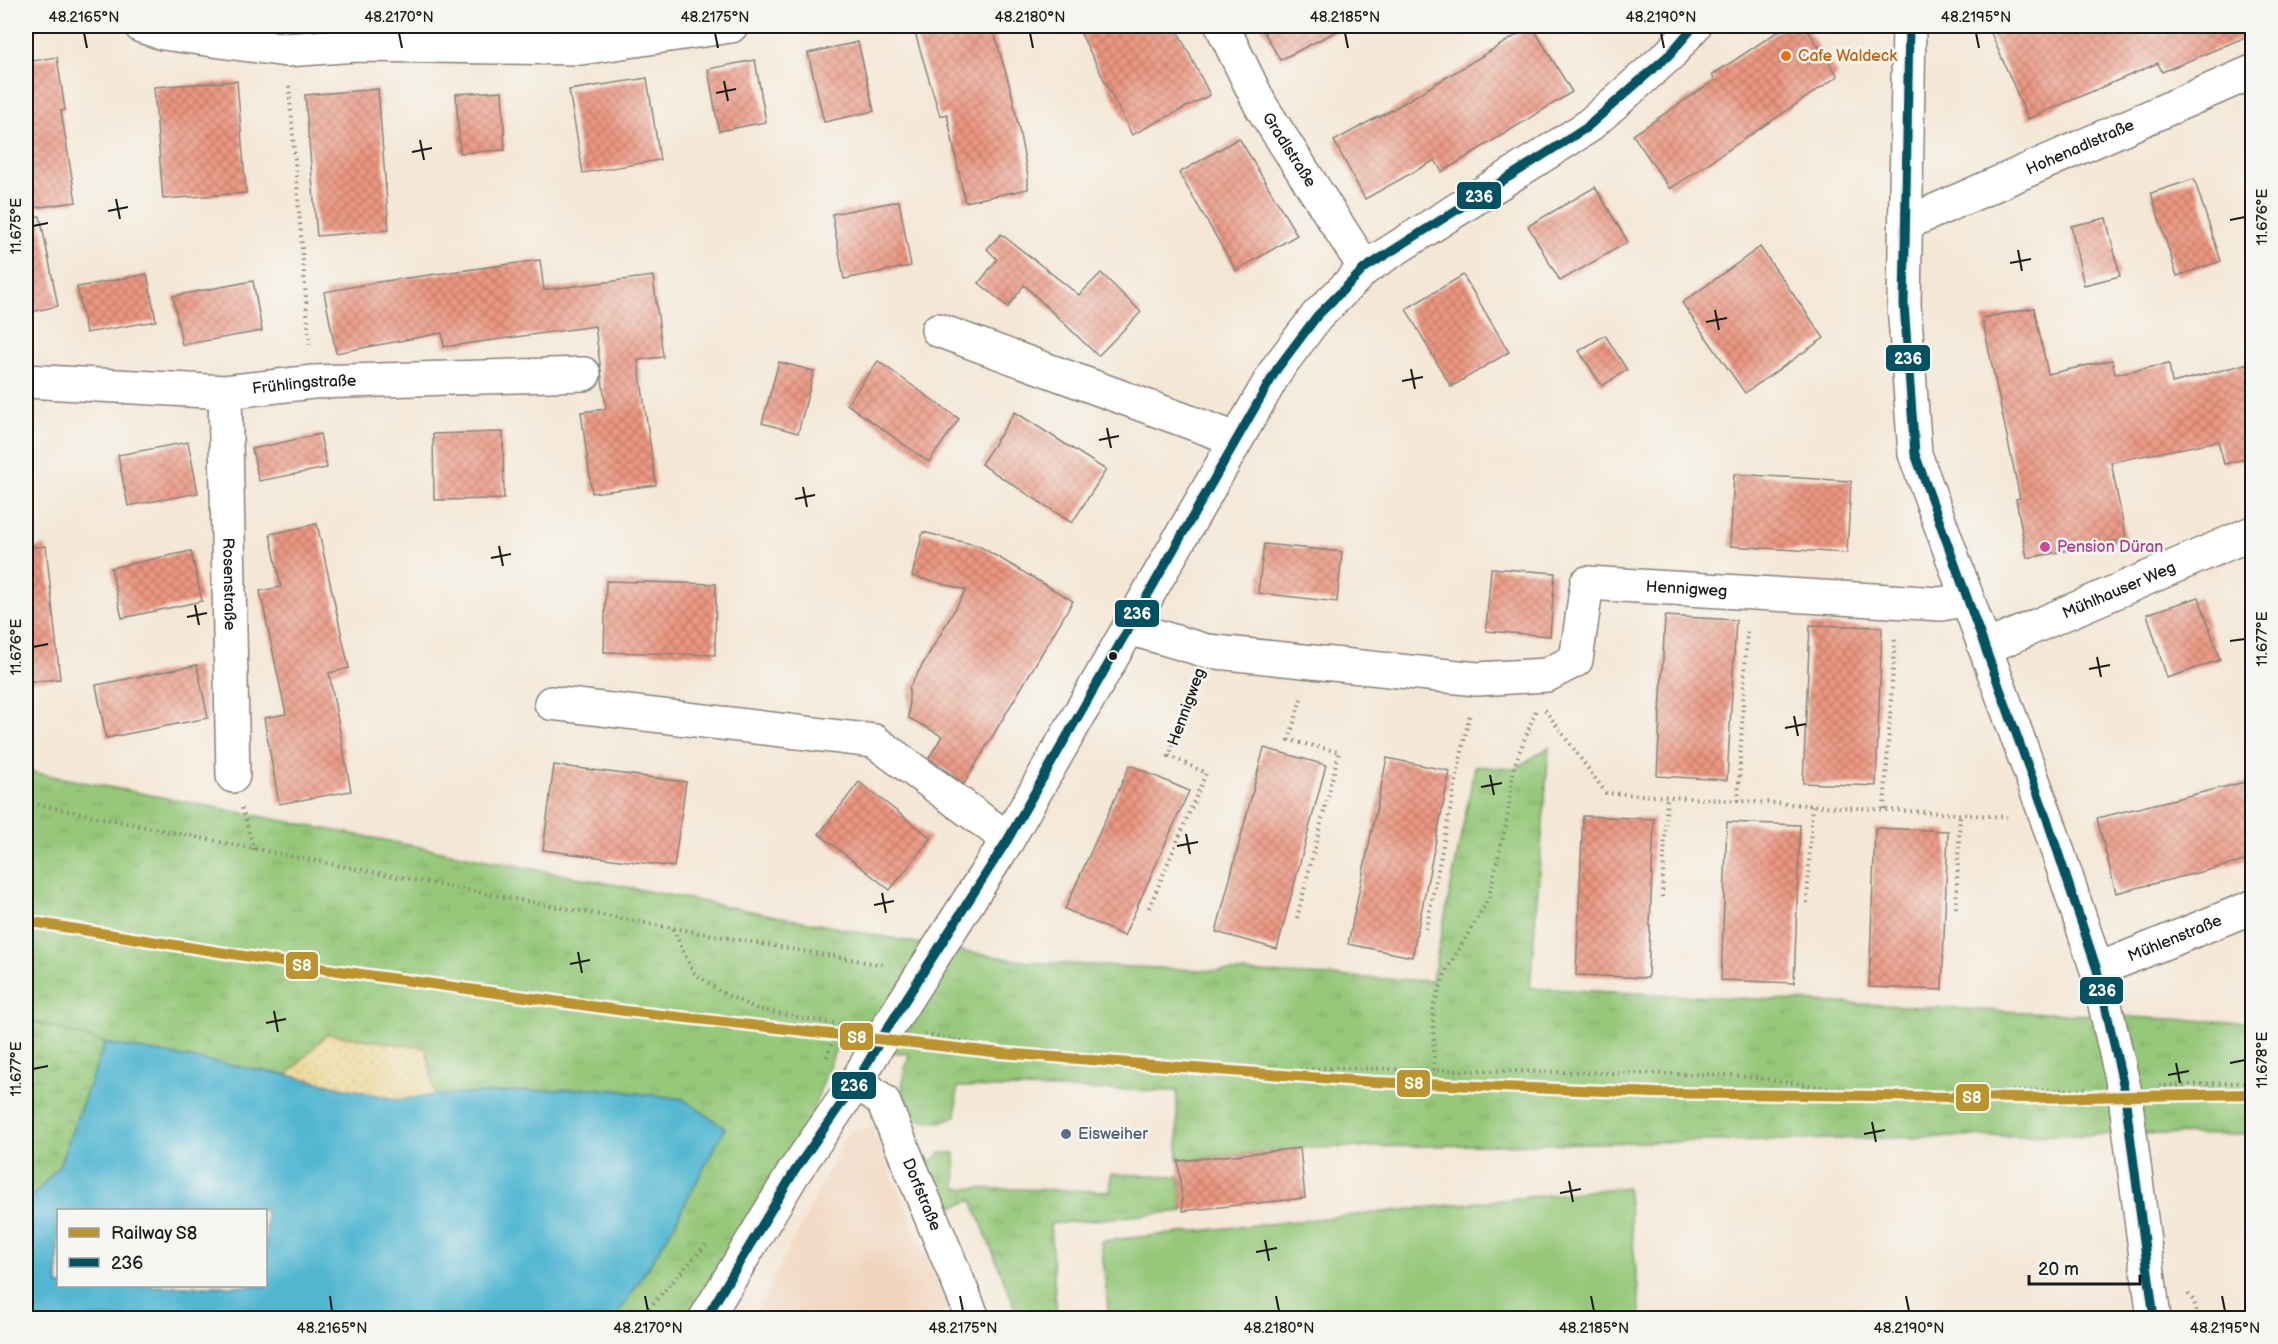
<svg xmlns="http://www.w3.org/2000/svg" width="2278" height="1344" viewBox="0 0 2278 1344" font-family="'Balsamiq Sans',sans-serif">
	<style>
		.built { fill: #f1d5bd }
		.grass { fill: url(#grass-tufts); stroke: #58724a; stroke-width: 1.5; fill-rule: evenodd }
		.wetland { fill: url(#wetland-marsh); stroke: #58724a; stroke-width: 1.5 }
		.sand { fill: url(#sand-dots); stroke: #857b5d; stroke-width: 1.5 }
		.pitch { fill: #95c879; stroke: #58724a; stroke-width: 1.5 }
		.water { fill: #52b7d1; stroke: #376a76; stroke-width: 1.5; fill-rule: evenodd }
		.building { fill: url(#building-cross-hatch) }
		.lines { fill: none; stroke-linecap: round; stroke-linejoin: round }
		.minor-casing { stroke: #888278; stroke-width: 36 }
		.path { stroke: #888278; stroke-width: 4; stroke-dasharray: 1.5 4.5; stroke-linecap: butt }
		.minor { stroke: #fff; stroke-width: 33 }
		.bus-1-casing { stroke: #f6f6f2; stroke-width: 14 }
		.bus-1 { stroke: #005262; stroke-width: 9 }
		.rail-1-casing { stroke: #f6f6f2; stroke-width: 15 }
		.rail-1 { stroke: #bb942d; stroke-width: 10 }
		.ticks { fill: none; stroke: #1c1c1c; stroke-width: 2 }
		.food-dot { fill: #e8710a; stroke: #f6f6f2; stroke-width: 2 }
		.hotel-dot { fill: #d1479c; stroke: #f6f6f2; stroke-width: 2 }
		.bus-dot { fill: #1c1c1c; stroke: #f6f6f2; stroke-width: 2 }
		.service-dot { fill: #5c6f8a; stroke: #f6f6f2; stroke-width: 2 }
		.labels { text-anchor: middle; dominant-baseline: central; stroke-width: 5; stroke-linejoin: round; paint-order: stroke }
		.food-label { font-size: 16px; fill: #c56008; stroke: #f6f6f2; text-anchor: start }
		.street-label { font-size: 16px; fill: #1c1c1c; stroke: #f6f6f2 }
		.hotel-label { font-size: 16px; fill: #b23c85; stroke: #f6f6f2; text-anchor: start }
		.service-label { font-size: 16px; fill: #4e5e75; stroke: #f6f6f2; text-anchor: start }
		.line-badge { stroke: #f6f6f2; stroke-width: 2 }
		.badge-label { font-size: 16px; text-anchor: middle; font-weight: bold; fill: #fff }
		.neatline { fill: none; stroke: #1c1c1c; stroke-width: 2 }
		.ticks-label { font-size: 15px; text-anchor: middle; fill: #1c1c1c }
	</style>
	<defs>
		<pattern id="grass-tufts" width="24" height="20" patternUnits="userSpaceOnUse" patternTransform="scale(1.5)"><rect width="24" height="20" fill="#95c879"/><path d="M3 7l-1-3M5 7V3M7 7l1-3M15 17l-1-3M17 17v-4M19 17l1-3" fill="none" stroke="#80ab68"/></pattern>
		<pattern id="wetland-marsh" width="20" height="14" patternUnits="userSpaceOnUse" patternTransform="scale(1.5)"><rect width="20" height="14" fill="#95c879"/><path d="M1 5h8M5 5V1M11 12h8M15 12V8" fill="none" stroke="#80ab68"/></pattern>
		<pattern id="sand-dots" width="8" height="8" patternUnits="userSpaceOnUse" patternTransform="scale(1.5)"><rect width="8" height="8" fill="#eeda9e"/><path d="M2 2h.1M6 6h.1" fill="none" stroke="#ccba88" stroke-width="1.8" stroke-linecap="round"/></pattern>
		<pattern id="building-cross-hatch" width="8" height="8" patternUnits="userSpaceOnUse" patternTransform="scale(1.5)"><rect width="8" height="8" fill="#ec9781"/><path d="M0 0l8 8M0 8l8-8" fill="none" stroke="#be7a69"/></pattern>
	</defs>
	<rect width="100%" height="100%" fill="#f6f6f2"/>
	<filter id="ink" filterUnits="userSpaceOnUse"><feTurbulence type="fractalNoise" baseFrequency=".0167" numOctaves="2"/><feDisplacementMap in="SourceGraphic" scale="12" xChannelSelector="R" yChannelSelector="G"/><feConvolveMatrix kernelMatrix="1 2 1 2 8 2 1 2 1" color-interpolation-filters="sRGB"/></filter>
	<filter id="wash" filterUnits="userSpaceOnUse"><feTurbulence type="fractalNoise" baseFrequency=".008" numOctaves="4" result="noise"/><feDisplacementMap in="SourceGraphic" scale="24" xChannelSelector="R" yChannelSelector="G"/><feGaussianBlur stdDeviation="1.35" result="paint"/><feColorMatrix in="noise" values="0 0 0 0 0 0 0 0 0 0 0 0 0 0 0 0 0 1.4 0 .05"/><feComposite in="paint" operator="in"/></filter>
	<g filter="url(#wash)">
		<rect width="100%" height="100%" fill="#f4e7d5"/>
		<polygon class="built" points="872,1128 953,1318 754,1318 849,1131"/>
		<g class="grass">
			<path d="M1549,747L1530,988L2252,1023V1135L2129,1134L1300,1148L1178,1161L1177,1091L957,1087L956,1116L940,1122L922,1121C897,1096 900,1087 909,1054L836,1048L809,1120L690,1318H26V771L937,947L1028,962L1432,981L1475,766L1515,769ZM58,1210H266V1286H58Z"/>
			<polygon points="941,1153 955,1153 956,1188 1111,1191 1111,1174 1179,1176 1183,1211 1050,1224 1057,1318 1019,1318 972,1200 942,1211 930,1181 929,1163"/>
		</g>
		<polygon class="wetland" points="26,1019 105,1043 59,1166 26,1204"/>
		<polygon class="sand" points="327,1034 426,1048 435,1095 399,1100 287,1075"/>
		<polygon class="pitch" points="1627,1187 1641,1318 1109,1318 1101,1241"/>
		<path class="water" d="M105,1043L287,1075L399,1100L435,1095L597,1088L683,1099L725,1128L668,1236L616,1318H26V1204L59,1166ZM58,1210H266V1286H58Z"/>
		<g id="blocks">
			<g class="building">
				<polygon points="913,26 992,26 1012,94 1028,176 1028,189 965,202 947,114 940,116"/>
				<polygon points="1077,26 1175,26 1210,95 1132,135"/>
				<polygon points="1261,26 1347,26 1280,60"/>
				<polygon points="1532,26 1572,92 1442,172 1435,160 1365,199 1334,141 1379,116 1380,117"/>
				<polygon points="1786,26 1805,26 1838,76 1670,189 1633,135 1715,80 1712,75"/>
				<polygon points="2010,26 2253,26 2253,34 2162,72 2158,63 2028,119 1991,33"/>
				<polygon points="858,42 874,111 824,122 808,53"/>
				<polygon points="57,57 65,110 61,111 76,202 26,209 26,62"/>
				<polygon points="755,60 766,122 719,131 708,69"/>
				<polygon points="647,78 660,160 583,173 569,90"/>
				<polygon points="237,81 246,193 163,199 154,87"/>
				<polygon points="378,89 389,230 317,236 305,95"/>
				<polygon points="502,91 505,150 460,153 456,94"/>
				<polygon points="1239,138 1297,235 1236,271 1179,173"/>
				<polygon points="2194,179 2221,261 2177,276 2151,193"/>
				<polygon points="1595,187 1628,242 1560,281 1528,226"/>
				<polygon points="899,201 911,266 844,279 832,214"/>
				<polygon points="40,216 58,306 26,313 26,217"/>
				<polygon points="2106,218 2120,276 2084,285 2071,226"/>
				<polygon points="1001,234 1079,295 1101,273 1141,312 1098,356 1024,285 1008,307 979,283 997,259 987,249"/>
				<polygon points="1760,247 1824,338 1745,393 1682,303"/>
				<polygon points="540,260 544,290 653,276 663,357 638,360 656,485 592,493 581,412 606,409 595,326 444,347 442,333 336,353 324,292 378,282"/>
				<polygon points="147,274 156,321 86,333 77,287"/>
				<polygon points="1463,275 1509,352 1451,387 1406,309"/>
				<polygon points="253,281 262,331 182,345 173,296"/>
				<polygon points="2034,308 2048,374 2112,360 2115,374 2169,364 2172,383 2253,362 2253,457 2224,464 2218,441 2111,462 2126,539 2027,558 2016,499 2020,498 1982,318"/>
				<polygon points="1605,335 1627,370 1602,386 1579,351"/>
				<polygon points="878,361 959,419 929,462 847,404"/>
				<polygon points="779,362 814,371 798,433 762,423"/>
				<polygon points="1015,412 1106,470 1072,523 981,464"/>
				<polygon points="503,432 504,499 434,500 433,434"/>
				<polygon points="320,434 327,468 259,481 252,449"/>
				<polygon points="188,442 198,493 128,506 118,455"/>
				<polygon points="1734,474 1851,481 1847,553 1730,546"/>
				<polygon points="317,524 349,668 329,673 351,791 279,804 264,718 286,714 260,591 281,587 270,534"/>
				<polygon points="923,532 979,546 1073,601 964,784 929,758 942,736 909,718 909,688 966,590 912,576"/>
				<polygon points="1264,544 1342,552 1337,602 1258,593"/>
				<polygon points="46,546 60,679 26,682 26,548"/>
				<polygon points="191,551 202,601 122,618 111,568"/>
				<polygon points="1491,568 1555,573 1550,636 1486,631"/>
				<polygon points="606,581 716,584 715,655 604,652"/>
				<polygon points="2199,597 2220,660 2167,678 2147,614"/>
				<polygon points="1665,616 1736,620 1727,780 1657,776"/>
				<polygon points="1810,625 1882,627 1876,786 1803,783"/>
				<polygon points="197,665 208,718 106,738 96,685"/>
				<polygon points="1264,748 1326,765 1277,949 1216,932"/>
				<polygon points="1387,758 1450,771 1412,957 1348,944"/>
				<polygon points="554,765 686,782 674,867 543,850"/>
				<polygon points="1130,765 1189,791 1124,936 1065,909"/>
				<polygon points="2253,780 2253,859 2116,893 2097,818"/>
				<polygon points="859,782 931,838 890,890 819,834"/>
				<polygon points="1583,816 1654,819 1648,978 1576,975"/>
				<polygon points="1727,822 1800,825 1794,983 1721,980"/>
				<polygon points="1875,828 1948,831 1942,990 1869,987"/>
				<polygon points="1300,1148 1305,1198 1183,1211 1178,1161"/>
			</g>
		</g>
	</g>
	<g filter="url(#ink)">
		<use href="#blocks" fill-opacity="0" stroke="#888278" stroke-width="1.5"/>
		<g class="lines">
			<g class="minor-casing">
				<g id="minor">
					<polyline points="141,26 163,33 286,50 357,45 581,48 731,26"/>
					<path id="s1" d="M1222,26L1261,106L1365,268"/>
					<polyline points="1909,26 1904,304 1915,454 2047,819 2097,970 2124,1088 2154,1318"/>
					<path id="s2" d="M1907,223L2252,72"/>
					<polyline points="938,330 1236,439"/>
					<path id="s3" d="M26,381L225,392L313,382L584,374"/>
					<path id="s4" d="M225,392L233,776"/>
					<path id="s5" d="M1129,628L1207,651L1477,679L1547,675L1576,660L1587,583L1941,604L1967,599"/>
					<path id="s6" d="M1985,648L2252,533"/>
					<polyline points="551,703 874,741 1008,839"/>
					<path id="s7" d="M2097,970L2252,907"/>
					<path id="s8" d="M857,1081L883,1101L973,1318"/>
					<polyline points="706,1318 794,1172 857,1081 887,1029 1008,839 1277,369 1317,316 1365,268 1586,128 1670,54 1694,26"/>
				</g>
			</g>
			<g class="path">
				<polyline points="289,86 310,348"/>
				<polyline points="1545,710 1606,793 2007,817"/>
				<polyline points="1738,801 1747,629"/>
				<path d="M26,802C311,862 597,916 884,965"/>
				<polyline points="242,808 254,850"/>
				<polyline points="1884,809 1895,638"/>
				<polyline points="1662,897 1667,797"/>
				<polyline points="1807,903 1812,805"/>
				<polyline points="1149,908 1206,773 1169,756 1196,683"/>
				<polyline points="1956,908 1960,814"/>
				<polyline points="1297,918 1339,752 1289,740 1302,695"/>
				<polyline points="673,929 693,972 719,991 757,1009 829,1023 849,1025"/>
				<polyline points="1426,929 1470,712"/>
				<polyline points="925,1034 1088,1065 1205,1075 1334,1068 1732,1075 1884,1095 2089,1089"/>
				<polyline points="827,1057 839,1024"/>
				<polyline points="1434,1070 1433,1007 1447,969 1488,900 1507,820 1514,766 1536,710"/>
				<polyline points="2159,1086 2252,1082"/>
				<polyline points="2188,1294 2194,1301 2198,1318"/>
				<polyline points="642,1318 647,1310 706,1245"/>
			</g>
			<use href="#minor" class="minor"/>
			<g class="bus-1-casing">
				<g id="bus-1">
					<polyline points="1909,26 1904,304 1915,454 2047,819 2097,970 2124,1088 2154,1318"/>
					<polyline points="706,1318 794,1172 857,1081 887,1029 1008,839 1277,369 1317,316 1365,268 1586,128 1670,54 1694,26"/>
				</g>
			</g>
			<use href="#bus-1" class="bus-1"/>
			<g class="rail-1-casing">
				<polyline id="rail-1" points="26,921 325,969 625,1011 1002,1053 1373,1082 1656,1093 2024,1098 2252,1094"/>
			</g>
			<use href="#rail-1" class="rail-1"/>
		</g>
	</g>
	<path class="ticks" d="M84,33L87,48M399,33L402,48M715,33L718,48M1030,33L1033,48M1345,33L1348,48M1661,33L1664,48M1976,33L1979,48M724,81L728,101M716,93L736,89M420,140L424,160M412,152L432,148M116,199L120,219M108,211L128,207M2230,220L2245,217M33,226L48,223M2018,250L2022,271M2010,263L2031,259M1715,310L1719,330M1706,322L1727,318M1411,369L1415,389M1402,381L1423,377M1107,428L1111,448M1099,440L1119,436M803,487L807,507M795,499L815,495M499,546L503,566M491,558L511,554M195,605L199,625M187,617L207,613M2230,641L2245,639M33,647L48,644M2097,657L2101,677M2089,669L2110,665M1794,716L1798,736M1785,728L1806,724M1490,775L1494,795M1481,787L1502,783M1186,834L1190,854M1177,846L1198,842M882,893L886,913M874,905L894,901M578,952L582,973M570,964L590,960M274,1011L278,1032M266,1023L286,1019M2176,1063L2180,1083M2230,1063L2245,1060M33,1069L48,1066M2168,1075L2189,1071M1872,1122L1876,1142M1864,1134L1885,1130M1569,1181L1573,1202M1560,1193L1581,1189M1265,1240L1269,1261M1256,1252L1277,1248M330,1296L332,1311M645,1296L648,1311M960,1296L963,1311M1276,1296L1279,1311M1591,1296L1594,1311M1906,1296L1909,1311M2222,1296L2225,1311"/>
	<circle class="food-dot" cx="1786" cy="56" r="6"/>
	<circle class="hotel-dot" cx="2045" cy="547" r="6"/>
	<circle class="bus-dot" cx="1113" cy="656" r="5"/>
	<circle class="service-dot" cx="1066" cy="1134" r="6"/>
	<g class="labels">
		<g class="food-label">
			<text x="1798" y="56">Cafe Waldeck</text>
		</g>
		<g class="street-label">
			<text stroke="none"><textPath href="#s2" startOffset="189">Hohenadlstraße</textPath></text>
			<text stroke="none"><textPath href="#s1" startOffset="141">Gradlstraße</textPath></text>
			<text stroke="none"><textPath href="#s3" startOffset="279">Frühlingstraße</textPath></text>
			<text stroke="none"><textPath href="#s4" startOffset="192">Rosenstraße</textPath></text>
			<text stroke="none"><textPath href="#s5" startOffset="633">Hennigweg</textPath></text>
			<text stroke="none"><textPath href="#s6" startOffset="146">Mühlhauser Weg</textPath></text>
			<text transform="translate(1187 707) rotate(-70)">Hennigweg</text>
			<text stroke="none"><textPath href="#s7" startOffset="84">Mühlenstraße</textPath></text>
			<text stroke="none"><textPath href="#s8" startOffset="134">Dorfstraße</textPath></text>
		</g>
		<g class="hotel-label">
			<text x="2057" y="547">Pension Düran</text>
		</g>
		<g class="service-label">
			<text x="1078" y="1134">Eisweiher</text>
		</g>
	</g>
	<g class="line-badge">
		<rect x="1456" y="181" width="46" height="29" rx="6" fill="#005262"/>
		<rect x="1885" y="344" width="46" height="28" rx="6" fill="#005262"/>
		<rect x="1114" y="599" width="46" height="29" rx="6" fill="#005262"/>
		<rect x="285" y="951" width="34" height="29" rx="6" fill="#bb942d"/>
		<rect x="2079" y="976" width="45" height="29" rx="6" fill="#005262"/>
		<rect x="839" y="1022" width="35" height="29" rx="6" fill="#bb942d"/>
		<rect x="1396" y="1069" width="35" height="29" rx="6" fill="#bb942d"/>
		<rect x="831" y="1071" width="46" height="29" rx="6" fill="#005262"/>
		<rect x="1955" y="1083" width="35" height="29" rx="6" fill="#bb942d"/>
	</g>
	<g class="badge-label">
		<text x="1479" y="202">236</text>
		<text x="1908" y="364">236</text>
		<text x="1137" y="619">236</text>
		<text x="302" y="971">S8</text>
		<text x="2102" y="996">236</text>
		<text x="857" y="1043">S8</text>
		<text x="1414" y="1089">S8</text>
		<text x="854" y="1091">236</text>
		<text x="1972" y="1103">S8</text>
	</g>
	<rect width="2278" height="1344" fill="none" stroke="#f6f6f2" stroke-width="66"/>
	<rect x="57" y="1209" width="210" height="78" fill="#f6f6f2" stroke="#9f9f9c" stroke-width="1.5"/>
	<rect x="69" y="1228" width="30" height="9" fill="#bb942d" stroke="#9f9f9c" stroke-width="1.5"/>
	<text x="111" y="1239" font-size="18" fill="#1c1c1c">Railway S8</text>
	<rect x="69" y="1258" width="30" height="9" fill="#005262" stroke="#9f9f9c" stroke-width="1.5"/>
	<text x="111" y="1269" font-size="18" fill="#1c1c1c">236</text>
	<path d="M2029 1275v9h111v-9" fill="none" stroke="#1c1c1c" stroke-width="3"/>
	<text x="2038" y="1275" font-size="18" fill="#1c1c1c" stroke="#f6f6f2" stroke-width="4.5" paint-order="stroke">20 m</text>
	<rect x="33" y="33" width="2212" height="1278" class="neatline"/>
	<g class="ticks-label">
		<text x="84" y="22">48.2165°N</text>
		<text x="399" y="22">48.2170°N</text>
		<text x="715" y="22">48.2175°N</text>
		<text x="1030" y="22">48.2180°N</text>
		<text x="1345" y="22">48.2185°N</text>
		<text x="1661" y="22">48.2190°N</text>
		<text x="1976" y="22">48.2195°N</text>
		<text transform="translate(2262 217) rotate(-90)" y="5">11.676°E</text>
		<text transform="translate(16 226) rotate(-90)" y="5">11.675°E</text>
		<text transform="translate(2262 639) rotate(-90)" y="5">11.677°E</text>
		<text transform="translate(16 647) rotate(-90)" y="5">11.676°E</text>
		<text transform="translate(2262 1060) rotate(-90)" y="5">11.678°E</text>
		<text transform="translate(16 1069) rotate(-90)" y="5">11.677°E</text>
		<text x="332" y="1333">48.2165°N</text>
		<text x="648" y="1333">48.2170°N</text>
		<text x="963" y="1333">48.2175°N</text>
		<text x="1279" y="1333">48.2180°N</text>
		<text x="1594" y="1333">48.2185°N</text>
		<text x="1909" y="1333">48.2190°N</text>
		<text x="2225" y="1333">48.2195°N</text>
	</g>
</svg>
